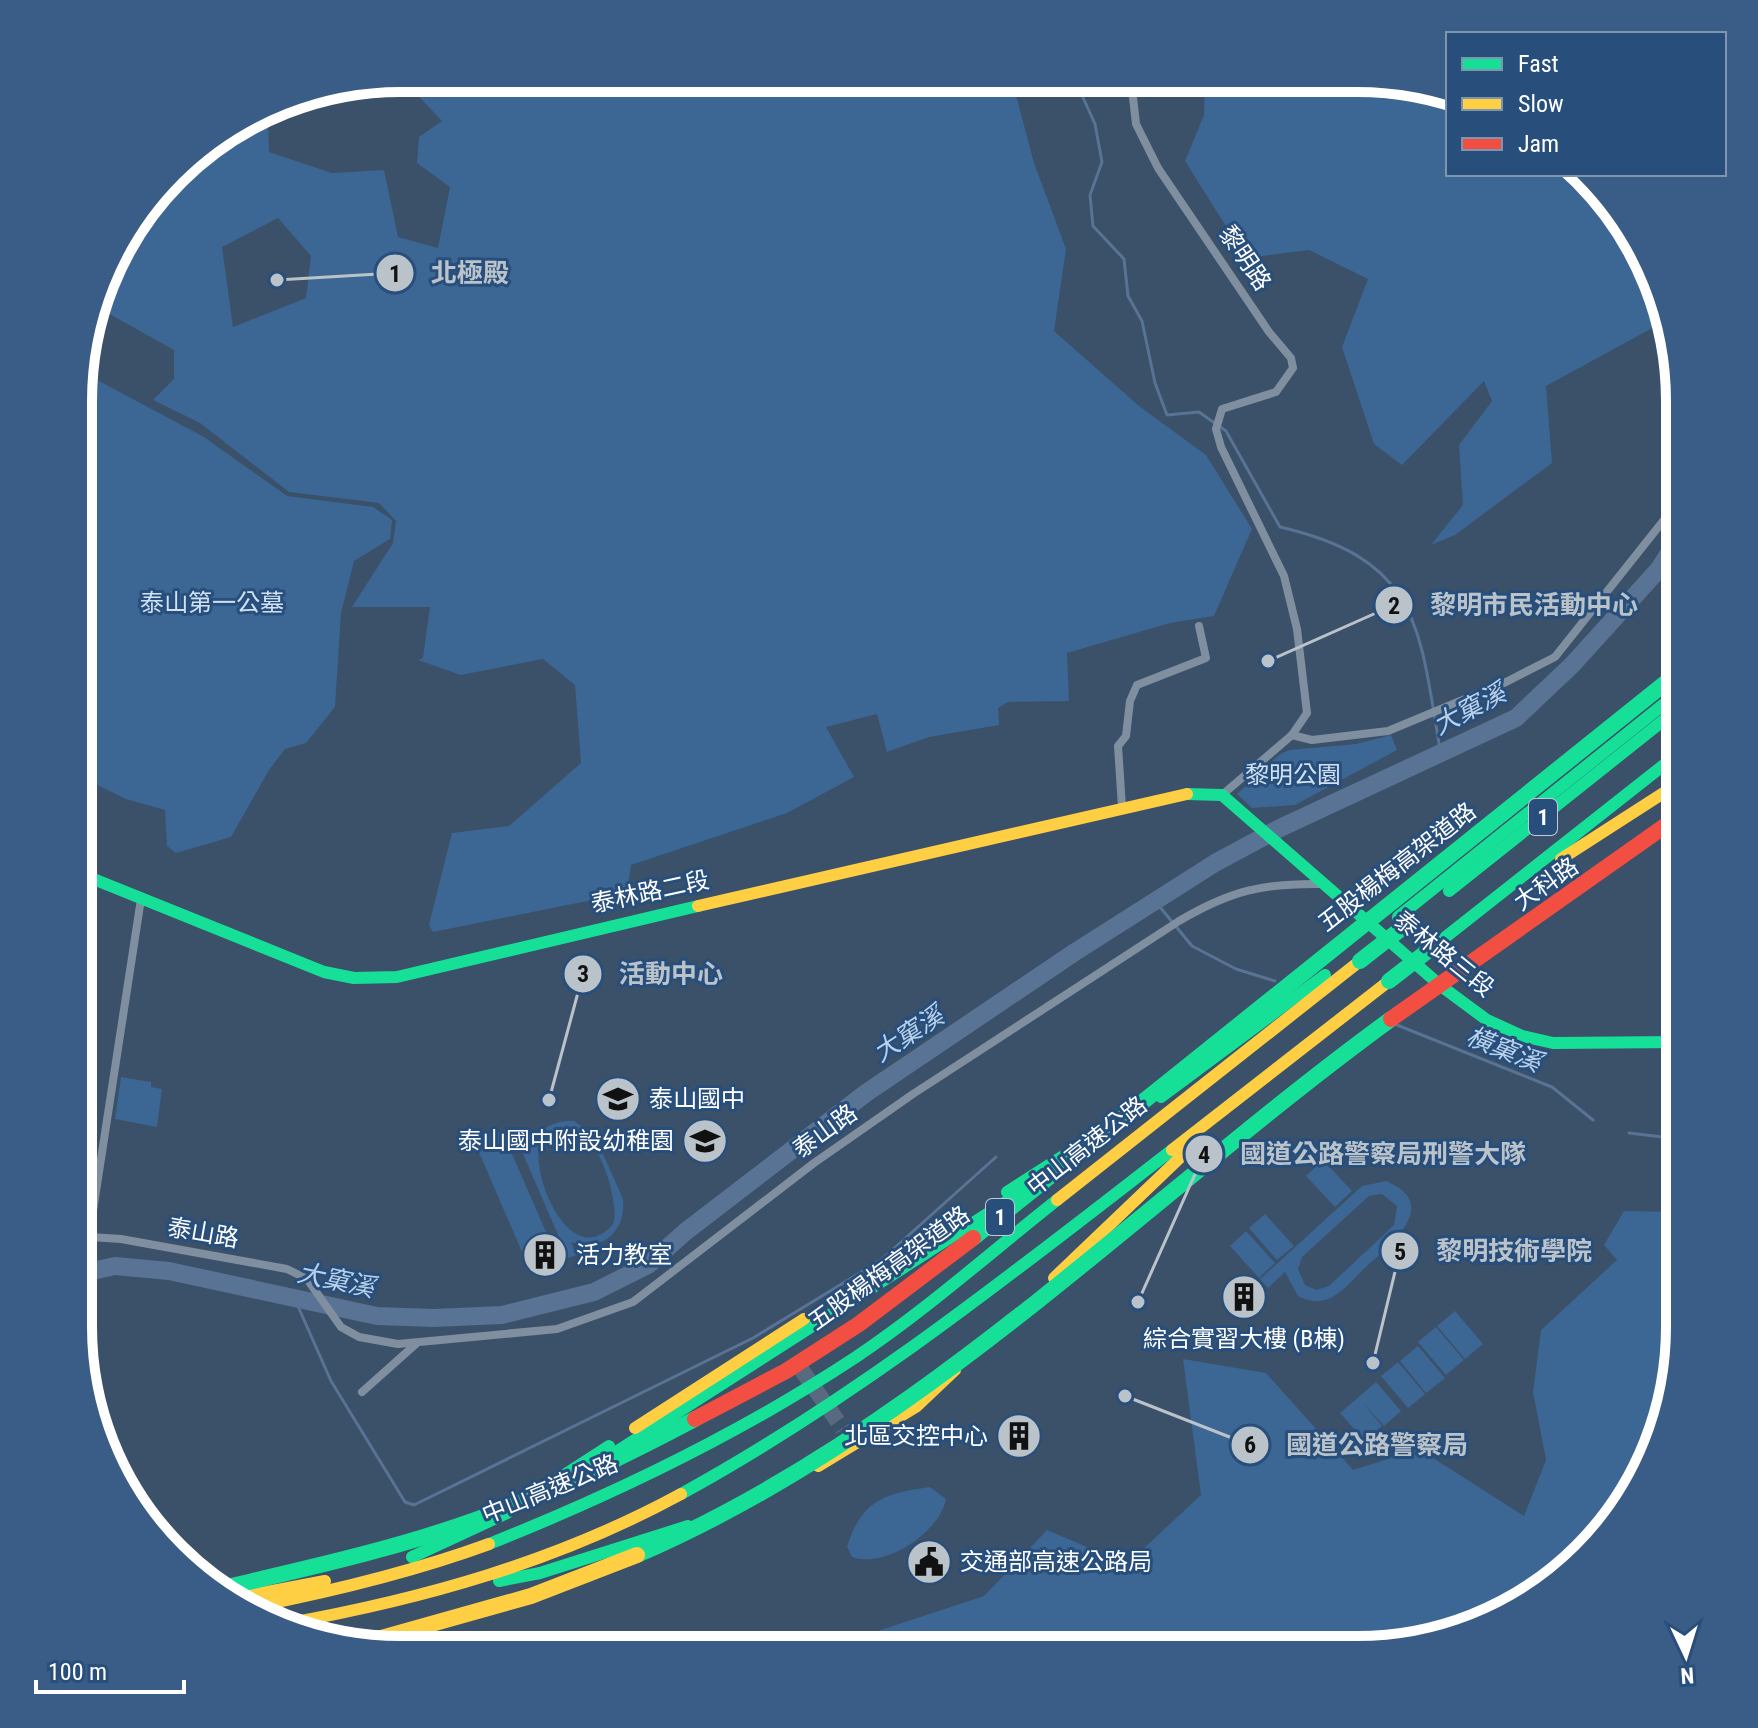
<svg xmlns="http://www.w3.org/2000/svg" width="1758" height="1728" viewBox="0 0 1758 1728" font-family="'Roboto Condensed','Noto Sans TC',sans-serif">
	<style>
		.green { fill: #3c6693; fill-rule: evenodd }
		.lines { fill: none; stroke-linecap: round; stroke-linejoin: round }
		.stream { stroke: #587393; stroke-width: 3 }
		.river { stroke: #587393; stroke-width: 18 }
		.highway-tunnel { stroke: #586a80; stroke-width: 16; stroke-dasharray: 16 8; stroke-linecap: butt }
		.street { stroke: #808fa0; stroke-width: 8 }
		.fast { stroke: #16e098; stroke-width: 12 }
		.slow { stroke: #ffcf43; stroke-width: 12 }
		.fast-bridge { stroke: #16e098; stroke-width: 16 }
		.slow-bridge { stroke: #ffcf43; stroke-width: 16 }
		.jam-bridge { stroke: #f24e42; stroke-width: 16 }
		.labels { text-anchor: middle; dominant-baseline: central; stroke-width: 6; stroke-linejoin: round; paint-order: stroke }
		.shield { fill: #284f7c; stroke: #becad8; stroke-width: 2 }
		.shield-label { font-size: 22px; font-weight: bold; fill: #fff }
		.street-label { font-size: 24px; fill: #fff; stroke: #284f7c }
		.park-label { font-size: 24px; fill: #cfe1f3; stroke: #284f7c }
		.poi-label { font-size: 24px; fill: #fff; stroke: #284f7c; text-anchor: start }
		.water-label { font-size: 26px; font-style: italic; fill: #b8d1ec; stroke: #284f7c }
		.rim { fill: none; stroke: #fff; stroke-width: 10 }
		.leader { fill: none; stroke: #bac2ca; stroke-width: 3 }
		.callout-dot { fill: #bac2ca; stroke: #284f7c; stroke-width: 3 }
		.mark-label { font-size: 24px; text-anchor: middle; font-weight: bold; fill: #111 }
		.callout-label { font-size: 26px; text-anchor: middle; font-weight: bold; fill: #bac2ca; stroke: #284f7c; stroke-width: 6; stroke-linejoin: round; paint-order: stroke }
	</style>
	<rect width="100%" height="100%" fill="#3b5069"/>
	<g class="green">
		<path d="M401,78L1012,80L1034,163L1066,249L1054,331L1139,406L1206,455L1252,529L1214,616L1170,623L1067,653L1069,701L1008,702L998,708L999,725L929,737L887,752L877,714L826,727L854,777L787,813L631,865L627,893L433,932L429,925L452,833L509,826L581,763L575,685L543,659L461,675L418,660L423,658L430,607H352L393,543L396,521L379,503L289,492L200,423L153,400L174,379V350L106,312L89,325L121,239L188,158L258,118L268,121L269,152L332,173L384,170L398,237L438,248L450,187L417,163L419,137L442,121L408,85L381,81ZM278,218L311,256L306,298L233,327L222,247Z"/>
		<polygon points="1205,80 1399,81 1448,97 1448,174 1579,174 1614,205 1663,297 1667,320 1546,386 1552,463 1455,535 1431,545 1463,505 1459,445 1492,401 1484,381 1402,465 1374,444 1342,347 1368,279 1309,250 1246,258 1185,161 1204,115"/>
		<polygon points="84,373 204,437 287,496 373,507 392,520 390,539 354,561 341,613 335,707 306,743 285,749 269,770 231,837 176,853 167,846 165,810 126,799 89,781 82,785"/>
		<polygon points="1391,735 1397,750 1295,805 1252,808 1237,794 1279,755 1289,750 1356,744"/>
		<polygon points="121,1077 151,1082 151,1087 162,1089 157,1127 115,1119"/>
		<path d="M574,1121L595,1136L623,1199C626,1231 603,1253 571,1242L576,1255L568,1258L514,1133L522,1130L530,1148C538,1129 552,1120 574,1121ZM564,1129C571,1129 578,1130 583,1134C601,1146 620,1204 613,1224C570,1274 528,1170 541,1143Z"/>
		<polygon points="502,1131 550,1241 522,1252 475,1143"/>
		<polygon points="1323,1160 1352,1191 1335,1207 1306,1176"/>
		<path d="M1386,1181C1442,1204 1391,1244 1367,1266C1356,1276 1342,1294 1328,1299C1317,1303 1308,1301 1298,1296L1285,1272L1268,1288L1260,1279L1362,1186ZM1382,1194L1397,1206L1394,1225L1329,1286L1316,1290L1305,1285L1298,1269L1302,1257L1369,1196Z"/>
		<polygon points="1624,1211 1679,1212 1679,1348 1647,1470 1553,1584 1461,1633 1378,1649 823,1649 984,1596 1047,1530 1127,1564 1201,1495 1183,1359 1266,1373 1353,1470 1419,1449 1524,1516 1546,1460 1533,1392 1541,1330 1617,1260 1604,1245"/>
		<polygon points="1265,1214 1294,1246 1277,1260 1249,1228"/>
		<polygon points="1246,1231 1275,1263 1259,1278 1230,1246"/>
		<polygon points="1455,1311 1483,1344 1465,1359 1437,1326"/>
		<polygon points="1436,1327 1464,1360 1446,1375 1418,1342"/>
		<polygon points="1418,1346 1445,1378 1426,1393 1400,1361"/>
		<polygon points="1398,1362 1425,1394 1408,1408 1381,1376"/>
		<polygon points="1376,1382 1401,1411 1384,1426 1362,1402 1382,1426 1365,1441 1340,1413"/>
		<path d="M930,1487L946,1499C940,1532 885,1569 852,1557L847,1547C861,1500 886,1493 930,1487Z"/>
	</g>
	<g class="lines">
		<g class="stream">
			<path d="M1075,80L1095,124L1102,162L1090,195L1093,226L1124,259L1128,296L1142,321L1155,383L1167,415L1199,412L1226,431L1280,527C1423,560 1419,630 1441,755"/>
			<polyline points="1155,901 1192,946 1236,969 1275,981"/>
			<polyline points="1397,1025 1552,1087 1593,1120"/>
			<polyline points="1629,1133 1679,1139"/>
			<polyline points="293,1295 331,1381 405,1502 414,1505 753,1338 881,1260 996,1157"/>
		</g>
		<polyline class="river" points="79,1274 115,1266 169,1271 377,1316 434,1318 502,1315 594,1292 648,1265 685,1232 866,1093 1075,952 1215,863 1280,828 1516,718 1572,665 1659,569 1679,538"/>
		<polyline class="highway-tunnel" points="801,1369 843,1429"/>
		<g class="street">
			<polyline points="1131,80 1136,124 1158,168 1269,332 1291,358 1293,368 1276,392 1222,409 1216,429 1221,447 1284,576 1297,629 1307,713 1292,735 1222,795"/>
			<polyline points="1292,735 1312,740 1388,731 1506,682 1555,657 1679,501"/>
			<polyline points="1122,807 1118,746 1126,736 1130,701 1137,685 1206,658 1199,626"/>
			<path d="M90,1237L121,1239L287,1269L307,1279L341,1327L359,1337L398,1344L557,1329L633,1302L814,1163L913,1094L1179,921C1230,891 1262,883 1322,884"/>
			<polyline points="86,1309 93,1211 141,899"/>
			<polyline points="362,1392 417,1343"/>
		</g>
		<g class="fast">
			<polyline points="1187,794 1222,795 1441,986 1487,1020 1522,1036 1553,1043 1679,1042"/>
			<polyline points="81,874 324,972 354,978 397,977 698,906"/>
			<polyline points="1449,891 1679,708"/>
			<polyline points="1398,917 1679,692"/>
			<polyline points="1438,943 1679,753"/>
			<polyline points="1161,1097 1325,975"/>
			<polyline points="1007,1192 1085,1142"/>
			<polyline points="605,1459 1023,1191"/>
			<polyline points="555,1481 609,1446"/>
			<path d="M681,1494C858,1397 1013,1273 1172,1150"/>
			<path d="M489,1544C617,1493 741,1433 856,1357C926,1310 990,1253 1057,1200"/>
			<polyline points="412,1557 507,1513"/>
			<polyline points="499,1581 540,1573 688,1526"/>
		</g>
		<g class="slow">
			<polyline points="1561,859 1679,783"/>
			<polyline points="698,906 1187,794"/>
			<polyline points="1172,1150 1389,981"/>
			<polyline points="1057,1200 1360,961"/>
			<polyline points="1054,1278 1188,1150"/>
			<polyline points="635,1428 804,1319"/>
			<polyline points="818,1466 917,1406 955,1370"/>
			<polyline points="235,1598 325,1581"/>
			<path d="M247,1608C329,1592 410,1573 489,1544"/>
			<path d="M284,1624C423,1599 556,1562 681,1494"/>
		</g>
		<g class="fast-bridge">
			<polyline points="1360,961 1406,925"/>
			<polyline points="1389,981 1438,943"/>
			<polyline points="973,1238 1679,672"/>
			<path d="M637,1555C922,1432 1143,1200 1391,1019"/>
			<path d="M223,1588C308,1568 395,1549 478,1519C552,1492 625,1456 695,1419"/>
		</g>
		<polyline class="slow-bridge" points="360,1644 531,1596 637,1555"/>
		<g class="jam-bridge">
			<polyline points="1391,1019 1679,816"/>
			<polyline points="695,1419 786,1371 859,1324 973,1238"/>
		</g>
	</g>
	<defs>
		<g id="school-disc" transform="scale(2.3)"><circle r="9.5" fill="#bac2ca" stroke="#284f7c"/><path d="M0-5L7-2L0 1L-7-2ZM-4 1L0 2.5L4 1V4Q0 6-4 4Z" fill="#111"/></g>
		<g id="building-disc" transform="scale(2.3)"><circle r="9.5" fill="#bac2ca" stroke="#284f7c"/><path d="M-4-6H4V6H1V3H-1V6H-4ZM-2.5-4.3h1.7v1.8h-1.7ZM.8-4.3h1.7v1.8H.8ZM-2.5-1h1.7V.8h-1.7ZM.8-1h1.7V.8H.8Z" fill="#111"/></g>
		<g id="civic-disc" transform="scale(2.3)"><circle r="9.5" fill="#bac2ca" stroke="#284f7c"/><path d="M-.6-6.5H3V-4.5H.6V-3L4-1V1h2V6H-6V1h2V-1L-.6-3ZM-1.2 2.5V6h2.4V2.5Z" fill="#111"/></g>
	</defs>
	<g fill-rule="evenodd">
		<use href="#school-disc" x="618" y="1099"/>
		<use href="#school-disc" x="705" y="1141"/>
		<use href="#building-disc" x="545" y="1255"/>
		<use href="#building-disc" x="1244" y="1297"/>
		<use href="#building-disc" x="1019" y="1436"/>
		<use href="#civic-disc" x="929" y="1562"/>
	</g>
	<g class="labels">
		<g class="shield">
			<rect x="1529" y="799" width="28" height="36" rx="6"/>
			<rect x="986" y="1199" width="28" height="36" rx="6"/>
		</g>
		<g class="shield-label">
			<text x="1543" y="817">1</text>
			<text x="1000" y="1217">1</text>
		</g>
		<g class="street-label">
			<text transform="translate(1245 258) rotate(56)">黎明路</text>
			<text transform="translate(1397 867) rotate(-38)">五股楊梅高架道路</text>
			<text transform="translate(1546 884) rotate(-35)">大科路</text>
			<text transform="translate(650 892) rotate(-12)">泰林路二段</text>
			<text transform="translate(1444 954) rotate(39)">泰林路三段</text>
			<text transform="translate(825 1131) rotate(-36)">泰山路</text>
			<text transform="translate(1087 1146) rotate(-38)">中山高速公路</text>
			<text transform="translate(203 1233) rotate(10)">泰山路</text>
			<text transform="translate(889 1268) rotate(-36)">五股楊梅高架道路</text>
			<text transform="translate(550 1489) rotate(-22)">中山高速公路</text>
		</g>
		<g class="park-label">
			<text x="212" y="603">泰山第一公墓</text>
			<text x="1293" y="775">黎明公園</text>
		</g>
		<g class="poi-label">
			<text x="649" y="1099">泰山國中</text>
			<text x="674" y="1141" text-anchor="end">泰山國中附設幼稚園</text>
			<text x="576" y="1255">活力教室</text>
			<text x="1244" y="1339" text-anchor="middle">綜合實習大樓 (B棟)</text>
			<text x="988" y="1436" text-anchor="end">北區交控中心</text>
			<text x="960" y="1562">交通部高速公路局</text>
		</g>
		<g class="water-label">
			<text transform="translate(1469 709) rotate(-28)">大窠溪</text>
			<text transform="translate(908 1034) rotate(-33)">大窠溪</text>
			<text transform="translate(1504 1049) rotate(22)">橫窠溪</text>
			<text transform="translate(336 1280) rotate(12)">大窠溪</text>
		</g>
	</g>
	<path d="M0 0H1758V1728H0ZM401 92H1357A309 309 0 0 1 1666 401V1327A309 309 0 0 1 1357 1636H401A309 309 0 0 1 92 1327V401A309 309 0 0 1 401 92Z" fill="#395d86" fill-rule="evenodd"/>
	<path class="rim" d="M401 92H1357A309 309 0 0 1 1666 401V1327A309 309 0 0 1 1357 1636H401A309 309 0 0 1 92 1327V401A309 309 0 0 1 401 92Z"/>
	<path class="leader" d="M277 280L395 273M1268 661L1394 605M549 1100L583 974M1138 1302L1204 1154M1373 1363L1400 1251M1125 1396L1250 1445"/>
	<g class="callout-dot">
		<circle cx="277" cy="280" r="8"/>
		<circle cx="1268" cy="661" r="8"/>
		<circle cx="549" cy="1100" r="8"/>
		<circle cx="1138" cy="1302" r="8"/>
		<circle cx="1373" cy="1363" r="8"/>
		<circle cx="1125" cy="1396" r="8"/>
		<circle cx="395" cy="273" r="20"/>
		<circle cx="1394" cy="605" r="20"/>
		<circle cx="583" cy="974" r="20"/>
		<circle cx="1204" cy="1154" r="20"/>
		<circle cx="1400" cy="1251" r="20"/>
		<circle cx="1250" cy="1445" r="20"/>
	</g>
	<g class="mark-label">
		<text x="395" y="282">1</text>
		<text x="1394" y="614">2</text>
		<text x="583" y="982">3</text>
		<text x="1204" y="1163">4</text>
		<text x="1400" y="1260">5</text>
		<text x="1250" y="1453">6</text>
	</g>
	<g class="callout-label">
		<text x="470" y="282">北極殿</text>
		<text x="1534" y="614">黎明市民活動中心</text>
		<text x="671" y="983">活動中心</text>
		<text x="1383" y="1163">國道公路警察局刑警大隊</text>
		<text x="1514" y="1260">黎明技術學院</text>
		<text x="1377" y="1454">國道公路警察局</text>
	</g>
	<rect x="1446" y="32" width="280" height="144" fill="#284f7c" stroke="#7e95b0" stroke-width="2"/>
	<rect x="1462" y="58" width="40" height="12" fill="#16e098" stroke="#7e95b0" stroke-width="2"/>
	<text x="1518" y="72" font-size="24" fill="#ffffff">Fast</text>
	<rect x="1462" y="98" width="40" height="12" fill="#ffcf43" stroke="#7e95b0" stroke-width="2"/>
	<text x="1518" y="112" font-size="24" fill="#ffffff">Slow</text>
	<rect x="1462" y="138" width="40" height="12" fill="#f24e42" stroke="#7e95b0" stroke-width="2"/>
	<text x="1518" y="152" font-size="24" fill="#ffffff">Jam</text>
	<g transform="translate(1686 1656) rotate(176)" stroke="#284f7c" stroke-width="6" paint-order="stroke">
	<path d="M0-6L14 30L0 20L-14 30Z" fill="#ffffff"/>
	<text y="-12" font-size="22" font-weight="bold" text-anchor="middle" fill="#ffffff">N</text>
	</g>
	<path d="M36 1680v12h148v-12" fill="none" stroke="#ffffff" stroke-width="4"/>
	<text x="48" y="1680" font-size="24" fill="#ffffff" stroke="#284f7c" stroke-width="6" paint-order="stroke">100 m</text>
</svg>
